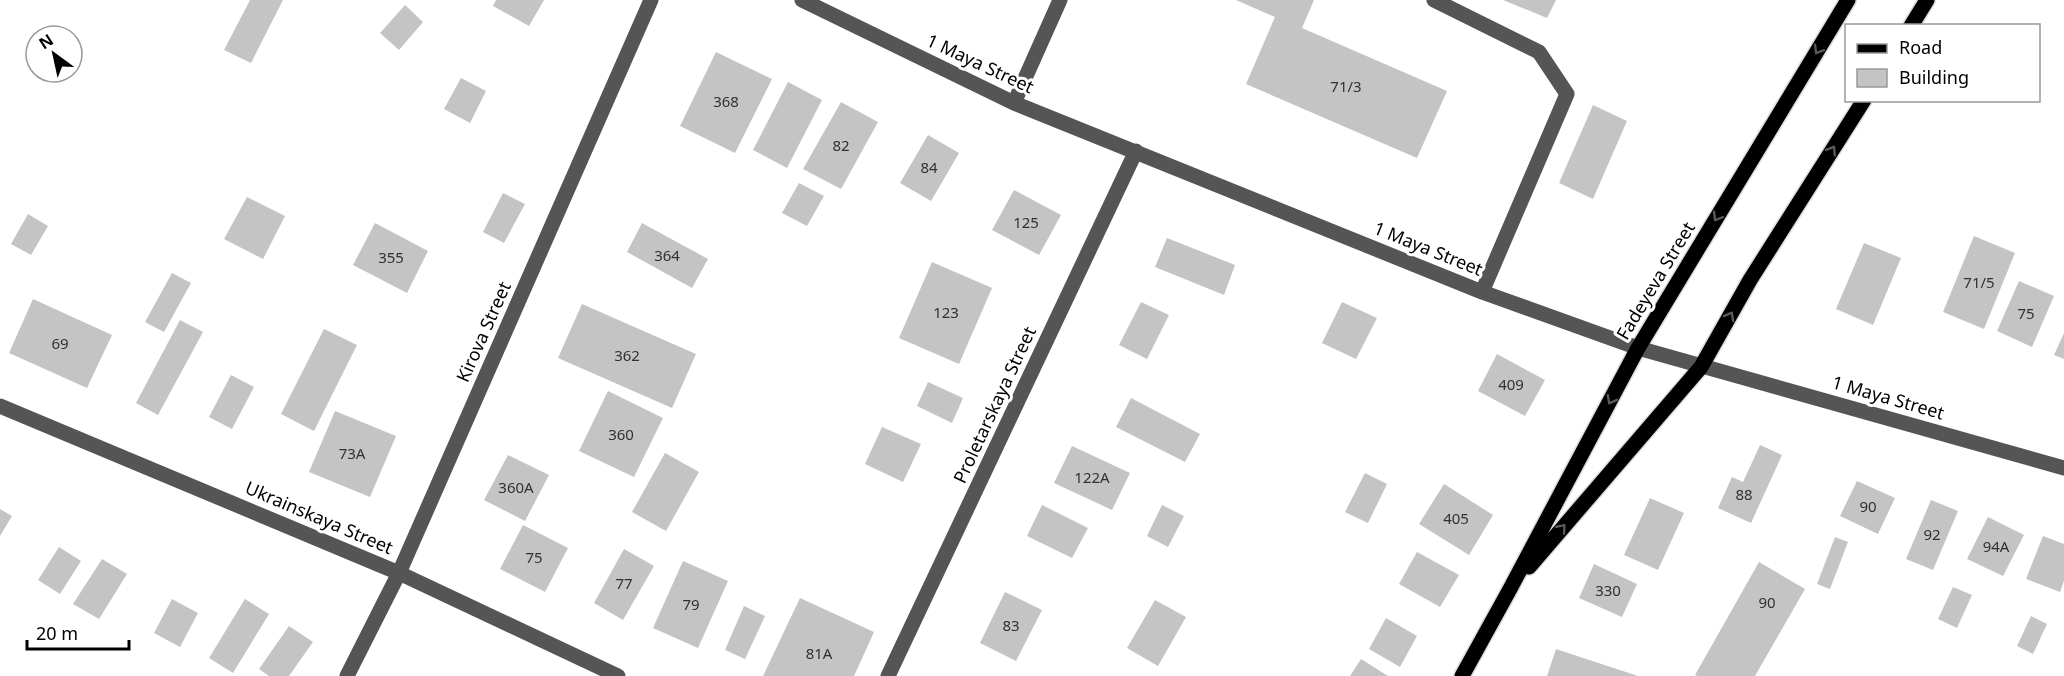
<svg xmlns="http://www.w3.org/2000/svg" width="2064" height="676" font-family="'Noto Sans',sans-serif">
	<rect width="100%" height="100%" fill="#fff"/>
	<path fill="#c4c4c4" d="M250 0H283L251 63 224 50Z
		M496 0H544L529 26 493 6Z
		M1236 0H1314L1302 28 1447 91 1417 158 1246 84 1275 17Z
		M1503 0H1556L1547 18Z
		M405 5 423 22 399 50 380 33Z
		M716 52 772 79 735 153 680 126Z
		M461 78 486 91 470 123 444 109Z
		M788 82 822 100 787 168 753 150Z
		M841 102 878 122 841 189 803 169Z
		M1593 105 1627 121 1593 199 1559 183Z
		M928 135 959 153 931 201 900 183Z
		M799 183 824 196 807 226 782 213Z
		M1014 190 1061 215 1039 255 992 230Z
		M503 193 525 204 504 243 483 232Z
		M247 197 285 216 263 259 224 239Z
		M28 214 48 226 31 255 11 244Z
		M375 223 428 251 407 293 353 265Z
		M642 223 708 259 692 288 627 252Z
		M1974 236 2015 253 1984 329 1943 312Z
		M1167 238 1235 265 1224 295 1155 267Z
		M1864 243 1901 258 1873 325 1836 309Z
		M932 262 992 288 959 364 899 338Z
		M172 273 191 283 164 332 145 322Z
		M2019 281 2054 296 2032 347 1997 331Z
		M33 299 112 335 87 388 9 353Z
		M1141 302 1169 315 1147 359 1119 345Z
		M1342 302 1377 318 1356 359 1322 343Z
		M582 304 696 354 672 408 558 358Z
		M180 320 203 332 158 415 136 403Z
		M324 329 357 345 314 431 281 414Z
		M2064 333V359L2054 355Z
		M1497 354 1545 380 1525 416 1478 391Z
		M231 375 254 387 232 429 209 417Z
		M928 382 963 398 952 423 917 406Z
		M608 391 663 418 634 477 579 451Z
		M1131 398 1200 434 1185 462 1116 427Z
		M335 411 396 436 370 497 309 472Z
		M882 427 921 444 903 482 865 464Z
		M1760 445 1782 455 1751 523 1718 508 1732 477 1743 482Z
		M1072 446 1130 473 1112 510 1054 483Z
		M665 453 699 472 666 531 632 512Z
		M508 455 549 475 525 521 484 500Z
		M1365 473 1387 484 1368 523 1345 512Z
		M1857 481 1895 498 1878 534 1840 516Z
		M1444 484 1493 515 1469 555 1419 524Z
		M1650 498 1684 513 1658 570 1624 555Z
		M1931 500 1958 511 1933 570 1906 559Z
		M1042 505 1088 528 1072 558 1027 536Z
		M1162 505 1184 516 1168 547 1147 536Z
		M0 509 12 516 0 536Z
		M1988 517 2024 535 2003 576 1967 559Z
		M523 525 568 548 545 592 500 569Z
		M2043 536 2064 544V581L2060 592 2026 579Z
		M1835 537 1848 542 1830 589 1817 584Z
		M59 547 81 561 60 594 38 580Z
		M624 549 654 566 623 620 594 603Z
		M1417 552 1459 575 1440 607 1399 584Z
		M102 559 127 574 99 619 73 604Z
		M683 561 728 581 698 648 653 628Z
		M1759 562 1805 589 1755 676H1697L1695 675Z
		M1594 564 1637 584 1622 617 1579 598Z
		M1953 587 1972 595 1957 628 1938 619Z
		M1005 592 1042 610 1016 661 980 643Z
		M800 598 874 632 854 676H763Z
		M172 599 198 613 180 647 154 633Z
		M245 599 269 614 233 673 209 658Z
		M1155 600 1186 617 1158 666 1127 648Z
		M744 606 765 616 745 659 725 650Z
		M2031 616 2047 624 2033 654 2017 646Z
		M1386 618 1417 636 1400 667 1369 649Z
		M289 626 313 642 289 676H269L259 669Z
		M1556 649 1638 676H1547Z
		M1361 659 1388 676H1350Z"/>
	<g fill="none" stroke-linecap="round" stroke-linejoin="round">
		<g stroke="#dbdbdb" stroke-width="18">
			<path id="major" d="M1911 26 1927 0
				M1529 567 1701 367 1750 280 1864 100
				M1462 676 1510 589 1638 348 1848 0"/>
		</g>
		<path stroke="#555" stroke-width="15" d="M802 0 1014 103 1482 292 1638 348 2064 468
			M1434 0 1539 52 1567 94 1482 292
			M1014 103 1060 0
			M0 406 399 573 618 676
			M347 676 399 573 651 0
			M888 676 1136 151"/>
		<use href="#major" stroke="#000" stroke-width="15"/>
	</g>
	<defs><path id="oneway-chevron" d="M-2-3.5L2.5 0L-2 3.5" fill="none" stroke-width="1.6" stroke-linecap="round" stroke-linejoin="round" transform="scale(1.5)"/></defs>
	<g stroke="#595959">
		<use href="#oneway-chevron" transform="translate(1818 50) rotate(121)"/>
		<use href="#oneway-chevron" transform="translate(1832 150) rotate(-58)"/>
		<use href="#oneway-chevron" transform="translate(1717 217) rotate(121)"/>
		<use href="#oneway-chevron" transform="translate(1730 316) rotate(-61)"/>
		<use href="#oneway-chevron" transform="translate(1611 400) rotate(118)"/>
		<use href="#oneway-chevron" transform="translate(1562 528) rotate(-50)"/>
	</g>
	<g text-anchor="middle" stroke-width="6" stroke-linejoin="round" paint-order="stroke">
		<g font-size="15" fill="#313131">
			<text x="1346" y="92">71/3</text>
			<text x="726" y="107">368</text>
			<text x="841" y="151">82</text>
			<text x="929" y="173">84</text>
			<text x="1026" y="228">125</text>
			<text x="667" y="261">364</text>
			<text x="391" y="263">355</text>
			<text x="1979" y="288">71/5</text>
			<text x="946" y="318">123</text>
			<text x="2026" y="319">75</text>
			<text x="60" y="349">69</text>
			<text x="627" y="361">362</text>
			<text x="1511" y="390">409</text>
			<text x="621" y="440">360</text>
			<text x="352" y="459">73А</text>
			<text x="1092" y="483">122А</text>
			<text x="516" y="493">360А</text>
			<text x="1744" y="500">88</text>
			<text x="1868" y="512">90</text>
			<text x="1456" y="524">405</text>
			<text x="1932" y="540">92</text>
			<text x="1996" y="552">94А</text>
			<text x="534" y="563">75</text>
			<text x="624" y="589">77</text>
			<text x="1608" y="596">330</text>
			<text x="1767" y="608">90</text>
			<text x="691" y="610">79</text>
			<text x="1011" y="631">83</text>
			<text x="819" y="659">81А</text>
		</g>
		<g font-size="18" fill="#000" stroke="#fff">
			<text transform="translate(980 64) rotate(25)" y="6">1 Maya Street</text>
			<text transform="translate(1428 249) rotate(22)" y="6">1 Maya Street</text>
			<text transform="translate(1656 281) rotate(-59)" y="6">Fadeyeva Street</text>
			<text transform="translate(484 332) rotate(-66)" y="6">Kirova Street</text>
			<text transform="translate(1888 398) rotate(16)" y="6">1 Maya Street</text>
			<text transform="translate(995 405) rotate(-65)" y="6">Proletarskaya Street</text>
			<text transform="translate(319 518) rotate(23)" y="6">Ukrainskaya Street</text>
		</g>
	</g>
	<rect x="1845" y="24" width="195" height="78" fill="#ffffff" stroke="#999999" stroke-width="1.5"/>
	<rect x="1857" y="44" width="30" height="9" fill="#000000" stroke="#999999" stroke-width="1.5"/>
	<text x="1899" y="54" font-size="18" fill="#000000">Road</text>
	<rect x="1857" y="69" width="30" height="18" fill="#c4c4c4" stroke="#999999" stroke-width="1.5"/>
	<text x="1899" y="84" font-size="18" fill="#000000">Building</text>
	<g transform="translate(54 54) rotate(327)"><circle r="28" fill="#ffffff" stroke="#999999" stroke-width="1.5"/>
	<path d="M0-4.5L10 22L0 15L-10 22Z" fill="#000000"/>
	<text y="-9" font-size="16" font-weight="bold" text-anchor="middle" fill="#000000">N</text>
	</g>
	<path d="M27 640v9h102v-9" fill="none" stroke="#000000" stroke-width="3"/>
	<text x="36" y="640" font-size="18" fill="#000000" stroke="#ffffff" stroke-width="4.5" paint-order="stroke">20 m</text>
</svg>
